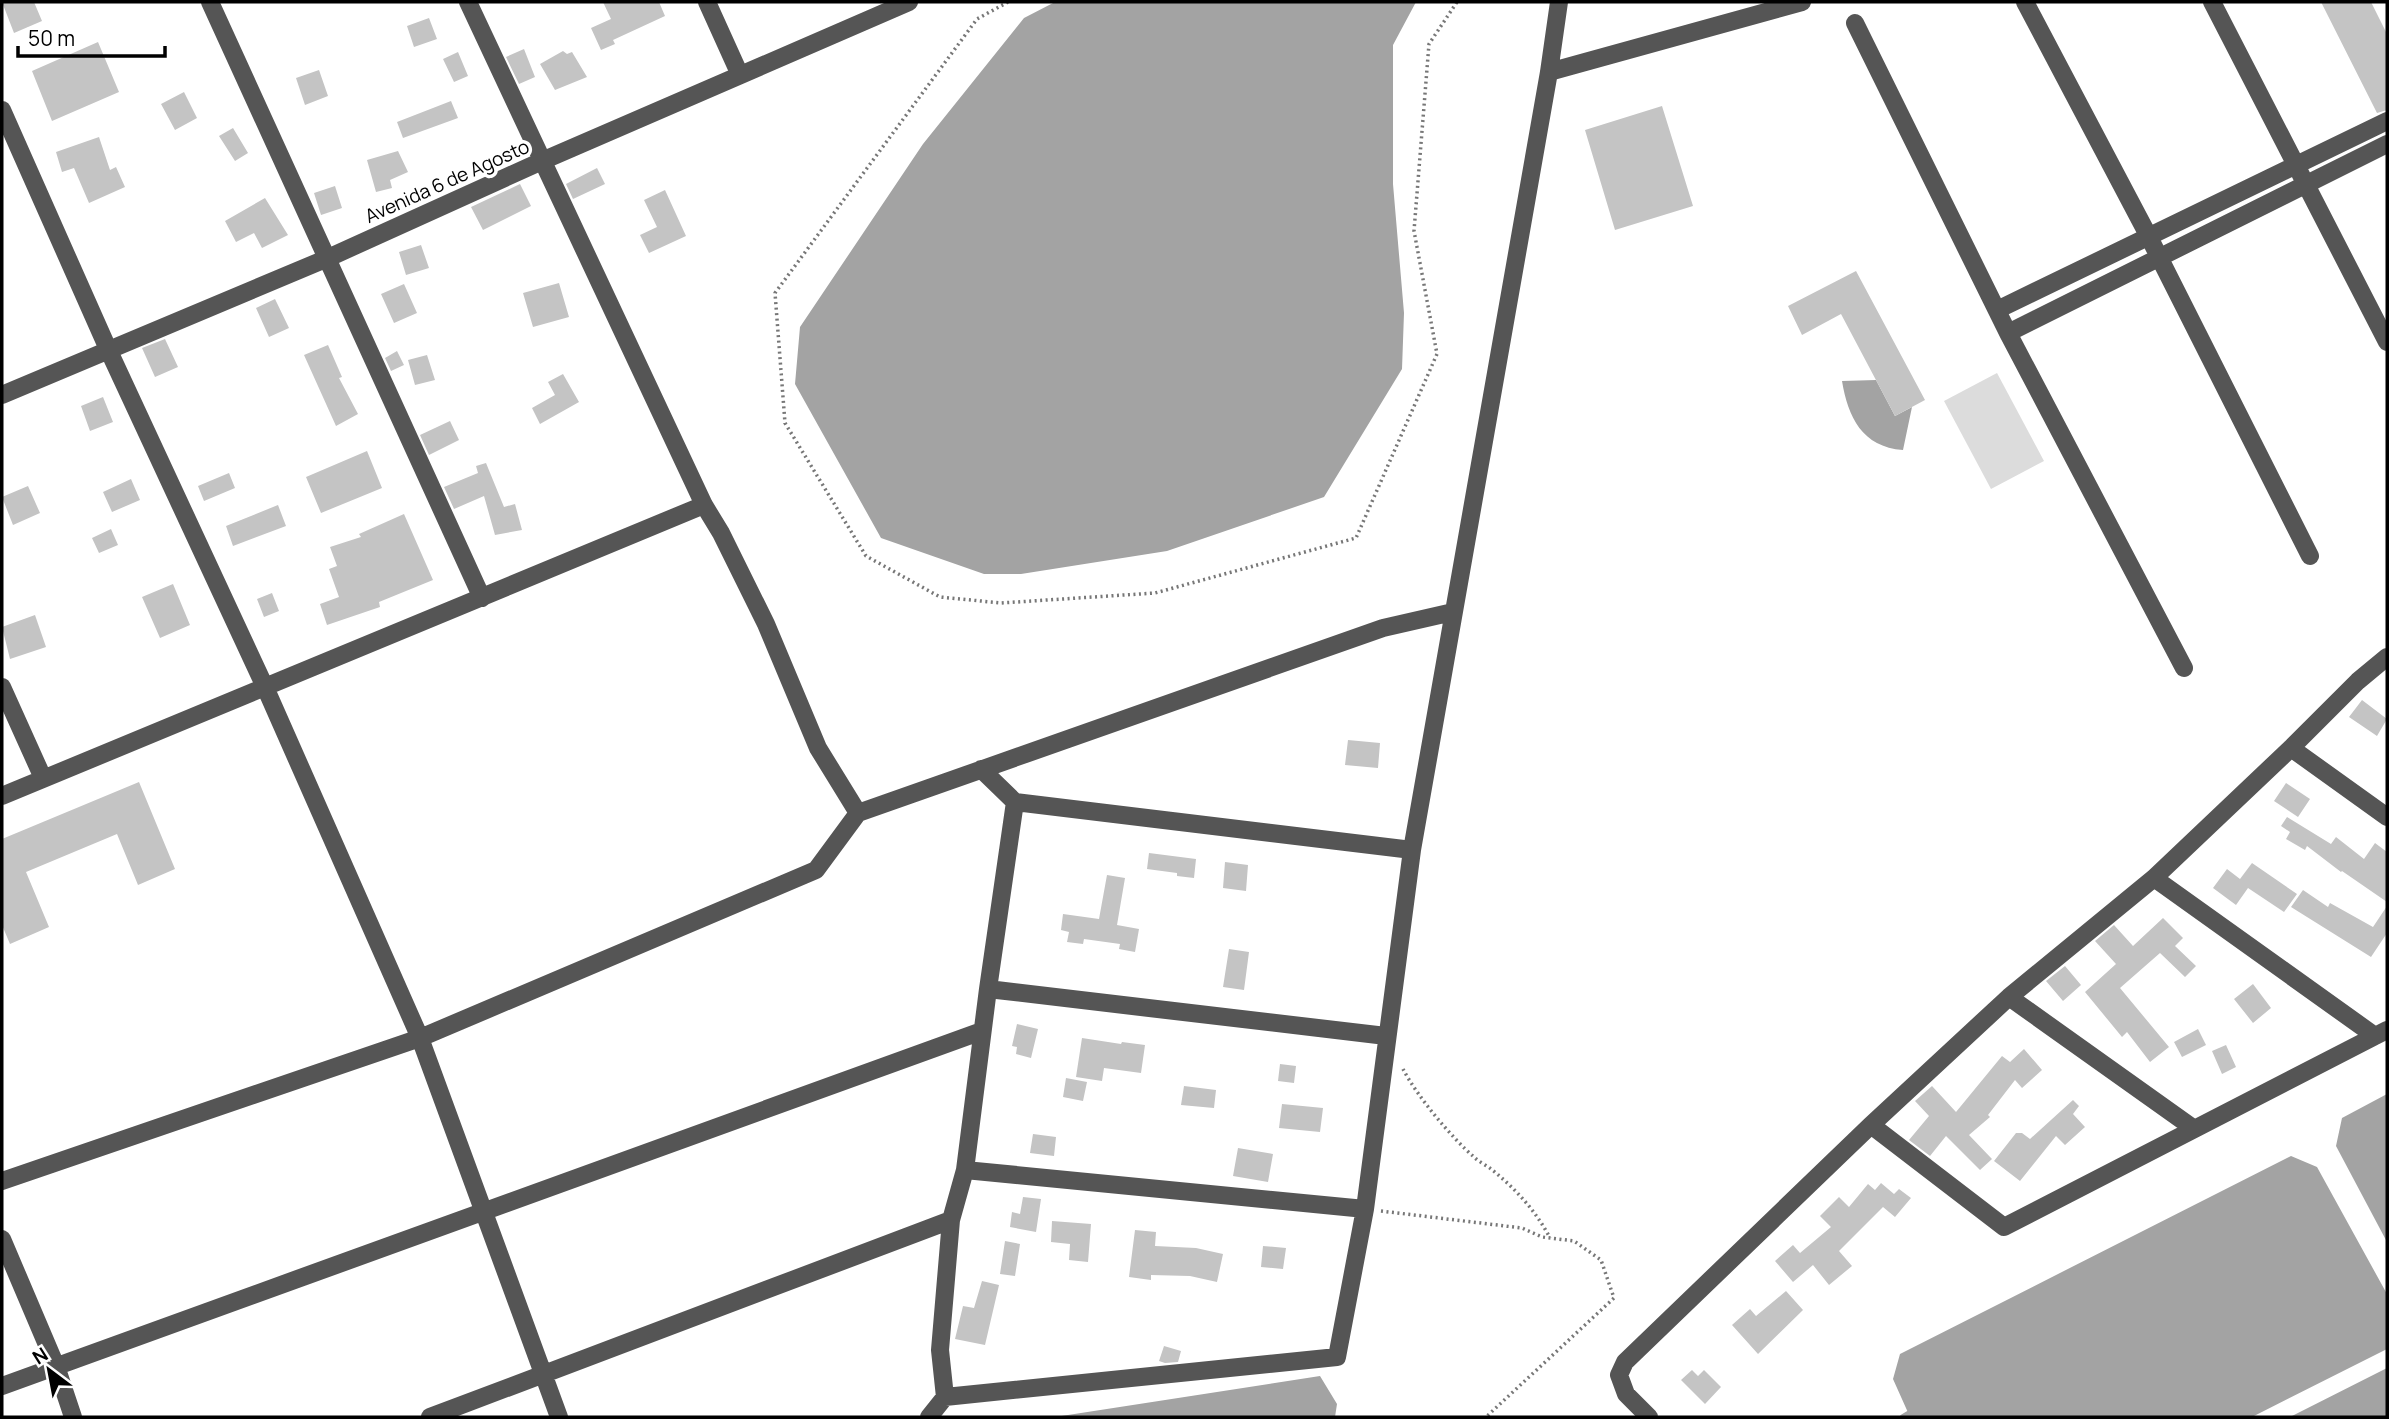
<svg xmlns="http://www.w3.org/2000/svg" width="2389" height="1419" font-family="Manrope,sans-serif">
	<rect width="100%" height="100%" fill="#fff"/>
	<path fill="#dcdcdc" d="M1997 373 2044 461 1991 489 1944 401Z"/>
	<path fill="#a3a3a3" d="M1055 2H1416L1393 45V184L1404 313 1402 369 1324 497 1167 551 1021 574H984L881 538 795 384 800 327 923 144 1024 18Z
		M1876 380 1895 416 1912 407 1903 450C1862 447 1848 417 1842 381Z
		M2387 1094V1242L2336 1146 2342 1118Z
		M2291 1156 2317 1167 2387 1294V1349L2252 1417H1910L1893 1379 1900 1354Z
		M2387 1368V1417H2290Z
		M1320 1376 1337 1404 1335 1417H1055Z"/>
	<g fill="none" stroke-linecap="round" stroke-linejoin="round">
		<path stroke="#a3a3a3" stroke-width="6" d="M1903 1417 1908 1414"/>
	</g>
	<path fill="#c4c4c4" d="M2 2H34L42 21 14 33Z
		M603 2H659L665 16 613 40 615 44 601 50 591 28 611 19Z
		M2321 2H2371L2387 34V110L2377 113Z
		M429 18 437 39 414 47 407 26Z
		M98 42 119 92 52 121 32 71Z
		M524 49 535 77 519 84 506 57Z
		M563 51 567 54 572 52 587 77 555 90 540 64Z
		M458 52 468 76 454 82 443 59Z
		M319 70 328 96 305 105 296 78Z
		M184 92 197 118 175 130 161 104Z
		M451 101 458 118 403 138 397 122Z
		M1662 106 1693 206 1615 230 1585 130Z
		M233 128 248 153 235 161 219 136Z
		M99 137 110 170 116 167 125 187 89 203 74 168 62 172 56 152Z
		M398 151 408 172 390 180 392 188 376 192 367 160Z
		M597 168 605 184 573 199 566 184Z
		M520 184 531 206 483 230 471 207Z
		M335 186 342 208 321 215 314 193Z
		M665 190 686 236 649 253 640 235 657 227 644 200Z
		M265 198 288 235 262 248 254 233 236 242 225 221Z
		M421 245 429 268 406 275 399 252Z
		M1856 271 1925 400 1895 416 1841 314 1802 335 1788 306Z
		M559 283 569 317 533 327 523 293Z
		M404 284 417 313 394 323 381 294Z
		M275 299 289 328 269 337 256 308Z
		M165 339 178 367 155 377 142 348Z
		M328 345 342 377 339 378 358 414 336 426 304 355Z
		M397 351 404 365 391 371 385 358Z
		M427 355 435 380 415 385 408 360Z
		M563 374 579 402 540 424 532 408 555 395 548 382Z
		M103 397 113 422 90 431 81 406Z
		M450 421 459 440 429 455 420 435Z
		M367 451 382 488 321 513 306 477Z
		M486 463 504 507 515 504 522 530 495 535 484 496 454 509 444 487 478 473 476 466Z
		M229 473 235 488 204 501 198 486Z
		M131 479 140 500 112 512 103 492Z
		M28 486 40 513 13 525 2 497Z
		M278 505 286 526 233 546 226 526Z
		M404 514 433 580 379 602 380 607 327 625 320 604 339 597 329 569 337 566 330 547 361 537 359 534Z
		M111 529 118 545 99 553 92 538Z
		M173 584 190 625 160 638 142 597Z
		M272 593 279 611 264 617 257 599Z
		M35 615 46 647 10 659 2 627Z
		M2362 700 2387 719 2377 736 2349 717Z
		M1348 740 1380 743 1378 768 1345 765Z
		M139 782 175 869 138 885 117 834 26 872 49 927 10 944 2 925V839Z
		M2286 783 2310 799 2298 817 2274 801Z
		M2287 817 2331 844 2336 837 2364 859 2375 843 2387 852V902L2342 871 2341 872 2307 846 2305 850 2286 839 2290 832 2281 826Z
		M1149 853 1196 859 1194 878 1177 876V873L1147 869Z
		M1225 862 1248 865 1246 891 1223 888Z
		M2252 863 2297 894 2284 912 2248 888 2236 905 2213 888 2227 869 2240 879Z
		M1107 875 1125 878 1117 925 1139 929 1135 952 1119 949 1120 944 1084 939 1083 944 1067 942 1069 932 1061 930 1063 914 1099 919Z
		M2303 890 2328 907 2330 903 2373 927 2387 906V933L2371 957 2291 907Z
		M2163 918 2183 938 2175 946 2196 966 2185 977 2160 953 2120 988 2169 1047 2150 1062 2127 1032 2122 1037 2085 992 2116 964 2095 941 2114 925 2133 946Z
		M1229 949 1249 952 1244 990 1223 987Z
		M2065 966 2081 985 2063 1001 2046 981Z
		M2253 984 2271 1008 2253 1023 2234 999Z
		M1017 1024 1038 1029 1031 1058 1016 1054 1017 1047 1012 1046Z
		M2198 1029 2206 1045 2182 1057 2174 1042Z
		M1082 1038 1121 1044 1122 1042 1145 1045 1141 1073 1104 1068 1102 1081 1076 1077Z
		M2226 1045 2236 1067 2222 1074 2212 1051Z
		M2024 1049 2042 1070 2022 1088 2015 1080 1988 1115 1990 1117 1969 1135 1992 1159 1980 1170 1946 1136 1930 1156 1909 1140 1929 1116 1915 1101 1932 1086 1956 1112 2002 1056 2010 1062Z
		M1280 1064 1296 1066 1294 1083 1278 1081Z
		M1066 1078 1087 1082 1083 1101 1063 1097Z
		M1184 1086 1216 1090 1214 1108 1181 1105Z
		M2073 1100 2079 1106 2073 1114 2085 1127 2065 1145 2056 1136 2020 1181 1994 1161 2016 1133H2022L2030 1139Z
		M1282 1104 1323 1108 1320 1132 1279 1128Z
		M1033 1134 1056 1137 1054 1156 1030 1153Z
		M1238 1148 1273 1154 1268 1182 1233 1176Z
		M1881 1183 1894 1194 1899 1189 1911 1198 1895 1217 1883 1207 1839 1251 1852 1266 1829 1285 1813 1265 1793 1282 1775 1261 1793 1245 1800 1253 1831 1227 1820 1216 1839 1197 1849 1207 1868 1184 1875 1190Z
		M1023 1197 1041 1199 1036 1232 1010 1227 1012 1212 1020 1214Z
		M1052 1221 1091 1224 1088 1262 1069 1260 1070 1244 1051 1242Z
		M1135 1230 1156 1232 1155 1246 1196 1248 1223 1254 1217 1282 1190 1276 1151 1275V1280L1129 1277Z
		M1005 1241 1020 1244 1015 1276 1000 1274Z
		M1263 1246 1286 1248 1283 1269 1261 1267Z
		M982 1281 999 1285 985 1345 955 1339 963 1306 974 1308Z
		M1786 1291 1803 1310 1758 1354 1732 1325 1750 1309 1756 1316Z
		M1164 1346 1181 1351 1178 1362 1165 1363 1159 1361Z
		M1692 1370 1698 1376 1704 1370 1721 1387 1705 1404 1681 1380Z"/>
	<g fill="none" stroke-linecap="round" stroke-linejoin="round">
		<path stroke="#777" stroke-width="3.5" stroke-dasharray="2 3.5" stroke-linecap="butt" d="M1008 2 977 19 775 293 785 423 866 556 940 597 1001 603 1155 593 1356 538 1437 354 1414 231 1429 44 1457 2
			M1403 1069C1417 1096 1451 1137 1474 1157 1479 1162 1486 1165 1491 1169 1515 1188 1536 1211 1550 1238
			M1381 1211 1522 1228 1542 1237 1574 1241 1601 1260 1614 1298 1486 1417"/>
		<path stroke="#555" stroke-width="18" d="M210 2 482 598
			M468 2 704 505 721 533 766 624 818 748 858 813
			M707 2 740 75
			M2025 2 2149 237 2310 556
			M2212 2 2387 342
			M1855 23 2008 333 2184 668
			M1549 72 1802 2
			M2 110 108 349 265 687 420 1038 559 1417
			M1997 310 2387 121
			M2008 333 2387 144
			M2 395 328 258 542 161 909 2
			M2 687 43 778
			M2291 748 2387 817
			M981 769 1015 802 1412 850
			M2 796 704 505
			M1015 802 988 989 965 1170 951 1220 940 1350 945 1397 1337 1357 1365 1209 1412 850 1549 72 1559 2
			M2154 878 2375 1036
			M988 989 1386 1036
			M2009 997 2193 1128
			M1871 1125 2004 1227 2387 1030
			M965 1170 1365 1209
			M2 1181 420 1038 816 870 858 813 1383 628 1453 612
			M2 1239 56 1366 73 1417
			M2 1386 982 1031
			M430 1417 951 1220
			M929 1417 945 1397
			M1649 1417 1626 1394 1619 1375 1625 1362 1871 1125 2009 997 2154 878 2291 748 2358 681 2387 657"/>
	</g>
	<g text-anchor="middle" stroke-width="7" stroke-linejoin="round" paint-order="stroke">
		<g font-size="19" fill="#000" stroke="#fff">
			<text transform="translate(447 181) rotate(-24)" y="7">Avenida 6 de Agosto</text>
		</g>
	</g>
	<rect width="2389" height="1419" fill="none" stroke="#000000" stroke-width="7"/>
	<g transform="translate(49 1370) rotate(328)" stroke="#ffffff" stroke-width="5" paint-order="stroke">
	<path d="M0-5L12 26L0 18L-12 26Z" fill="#000000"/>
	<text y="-10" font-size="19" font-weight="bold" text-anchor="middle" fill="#000000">N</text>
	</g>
	<path d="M18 46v10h147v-10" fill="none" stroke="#000000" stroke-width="3.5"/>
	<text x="28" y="46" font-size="21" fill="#000000" stroke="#ffffff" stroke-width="5" paint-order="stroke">50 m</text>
</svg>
